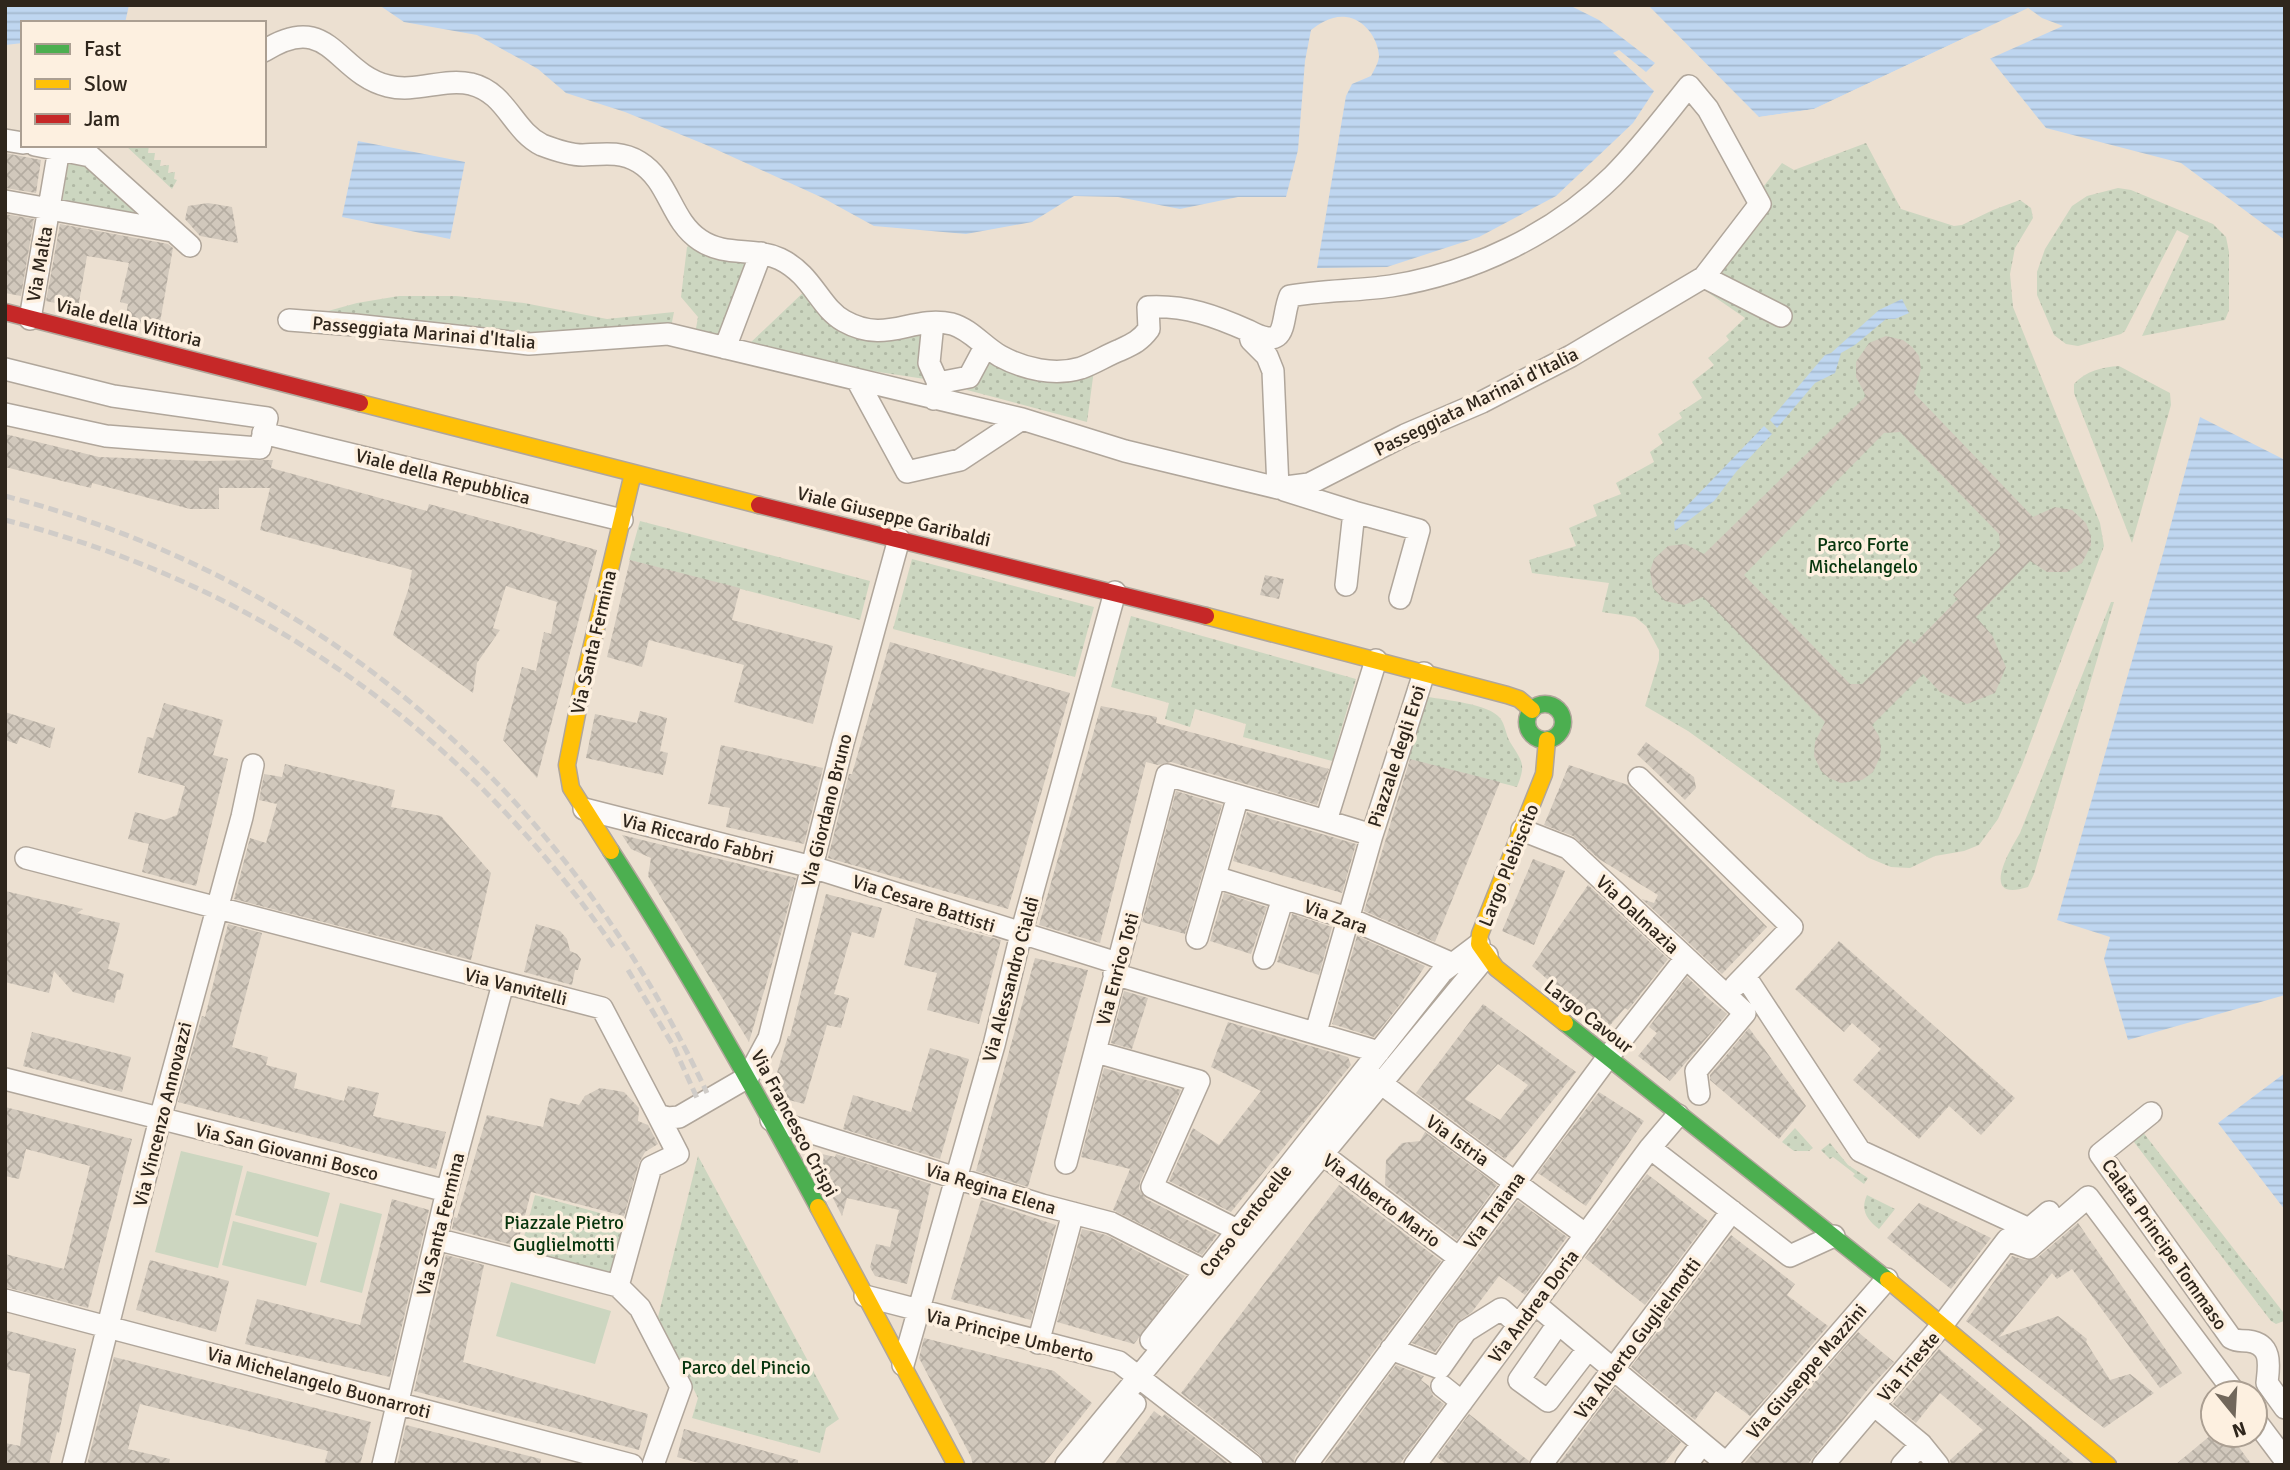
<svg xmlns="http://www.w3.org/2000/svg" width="2290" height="1470" font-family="Signika,sans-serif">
	<defs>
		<pattern id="grass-dots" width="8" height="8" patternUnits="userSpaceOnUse" patternTransform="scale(1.75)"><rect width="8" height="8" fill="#ccd6c0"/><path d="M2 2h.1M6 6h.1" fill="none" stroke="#b0b8a4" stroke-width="1.8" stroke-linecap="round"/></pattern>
		<pattern id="water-rules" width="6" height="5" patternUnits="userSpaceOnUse" patternTransform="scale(1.75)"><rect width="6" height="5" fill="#bfd6f0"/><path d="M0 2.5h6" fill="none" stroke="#a4b8cd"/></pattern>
		<pattern id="building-cross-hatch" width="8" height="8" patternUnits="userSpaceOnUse" patternTransform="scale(1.75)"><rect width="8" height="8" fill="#d1c8bc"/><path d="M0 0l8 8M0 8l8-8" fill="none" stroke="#b4aca1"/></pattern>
	</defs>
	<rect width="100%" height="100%" fill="#ece0d1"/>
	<path fill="url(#grass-dots)" d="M1866 143 1901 209 1954 226 1962 225 1993 210 2020 200 2031 208 2033 218 2015 248 2010 274 2013 307 2100 523 2104 546 2022 765 1998 819 1979 845 1964 851 1935 856 1910 868 1891 867 1869 858 1815 822 1688 731 1645 706 1659 660V650L1646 626 1635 617 1602 612 1609 583 1532 573 1529 560 1576 546 1569 528 1597 516 1593 505 1621 494 1616 483 1654 462 1650 452 1663 443 1658 434 1682 418 1679 413 1702 398 1692 382 1714 365 1708 358 1729 340 1726 336 1745 318 1690 280 1782 163 1794 170Z
		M125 145H149L148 153H155L154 160H161L160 166 169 165 168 173 175 172 174 179 177 180 172 189Z
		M69 160 85 163 140 216 62 203Z
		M2118 188 2131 190 2213 224 2226 237 2229 252V310L2225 320 2142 336 2189 236 2177 230 2125 331 2121 334 2078 346 2066 344 2054 335 2037 295V272L2045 249 2072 206 2087 196Z
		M693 243 754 258 723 341 695 334 698 317 681 297 687 247Z
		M809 287 825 312 927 330 925 379 819 363 747 346Z
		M399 296H456L524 303 607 319 674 312 671 327 526 335 328 311 357 303Z
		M986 355 1094 370 1087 422 967 390Z
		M2119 366 2170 393 2171 405 2132 543 2074 393V384C2086 371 2102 367 2119 366Z
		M640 521 870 581 860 620 629 560Z
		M912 559 1094 607 1075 677 893 629Z
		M2111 602H2114L2034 874 2028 887C1978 903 2010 850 2020 833Z
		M1131 616 1356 679 1332 761 1243 737 1246 724 1195 709 1190 727 1165 719 1169 703 1111 687Z
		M1428 697C1446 700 1489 704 1500 718 1505 724 1506 735 1510 742 1523 763 1526 764 1517 787L1407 759Z
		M1795 1128 1813 1148 1809 1151H1794L1782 1142Z
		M2142 1131 2283 1312 2284 1321 2276 1324 2271 1321 2134 1142 2132 1139Z
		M1830 1143 1848 1165 1868 1178 1864 1184 1853 1176 1855 1174 1833 1157 1830 1159 1821 1150Z
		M698 1156 839 1419 826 1428 820 1453 692 1418 698 1398 658 1317Z
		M535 1195 625 1220 612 1276 520 1252Z
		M1867 1195 1895 1209 1879 1229C1867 1220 1860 1210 1867 1195Z"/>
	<path fill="#ccd6c0" d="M181 1151 243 1166 218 1268 155 1252Z
		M247 1171 330 1193 318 1237 235 1215Z
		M340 1203 382 1214 362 1293 320 1282Z
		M233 1221 317 1243 306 1286 222 1265Z
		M511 1282 611 1311 595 1364 496 1336Z"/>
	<path fill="url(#water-rules)" d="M5 5H129L125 23H23V43L5 45Z
		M379 5H1569L1599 20 1655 63 1646 72 1619 50 1613 53 1654 91 1633 123 1556 196 1479 237 1387 267 1317 268 1346 96 1352 84 1371 76C1374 70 1379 62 1379 56 1378 38 1364 19 1346 17 1333 15 1320 23 1311 30L1305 61 1298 150 1286 197H1238L1180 209 1118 197 1074 196 1032 222 966 234 874 226 823 198 704 144 625 112 566 93 538 69 477 35 404 22Z
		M1648 5H2285V240L2181 163 2046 128 1971 35 1814 109 1759 117Z
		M358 141 465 162 450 239 342 217Z
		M1902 299 1909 313 1895 319H1886L1855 345 1841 353 1835 373 1815 383 1777 428 1770 420 1825 355 1831 353 1879 310Z
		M2200 417 2285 460V995L2128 1040 2104 959 2110 937 2057 920 2164 550Z
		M1764 426 1772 434 1736 472 1714 501 1675 531 1674 522 1685 508Z
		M2285 1073V1210L2218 1123Z"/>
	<path fill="#ece0d1" d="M2028 8 2042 18 2063 26 1987 60 1970 39 1815 112 1763 120 1759 117 1814 109Z"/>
	<path fill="url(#building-cross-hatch)" fill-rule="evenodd" d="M5 153 41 160 36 193 5 188Z
		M208 203 232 207 238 243 200 236 185 219 188 206Z
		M5 214 34 219 21 296 5 293Z
		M60 224 168 244 173 248 159 328 125 320 128 304 120 302 129 263 87 256 78 308 46 301Z
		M1886 336 1903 340 1912 347 1919 356 1921 369 1914 393 2033 517 2055 507 2072 510 2086 523 2091 536V545L2082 563 2067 572H2047L2030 561 1976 617 1992 635 2006 667 1995 693 1967 704 1940 692 1923 674 1872 725 1879 736 1881 748 1880 757 1873 772 1862 780 1841 783 1829 778 1821 771 1814 756 1815 742 1825 722 1703 597 1684 605 1665 601 1653 588 1650 571 1654 559 1668 546 1685 544 1704 554 1866 396 1856 377V362L1869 343ZM1900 432 1999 534 2000 547 1953 595 1958 599 1914 644 1908 639 1862 684H1850L1744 575 1884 433Z
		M5 434 99 457 203 461 273 460 271 468 427 511 429 504 597 550 537 778 503 740 522 667 536 671 544 632 551 634 557 602 506 586 493 628 500 630 477 663 473 693 393 635 409 587 412 570 260 530 270 488H219V509H190L92 483 91 488 5 467Z
		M630 560 740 588 732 620 833 646 813 724 734 702 744 665 649 640 642 667 607 657Z
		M1265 575 1284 579 1279 599 1260 595Z
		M890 642 1070 693 1008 909 828 858 849 774H852Z
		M164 703 223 720 213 755 228 759 196 886 142 872 149 844 128 839 135 812 164 820 177 815 185 786 138 773 147 737 153 738Z
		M1101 706 1157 717 1156 723 1329 769 1317 805 1171 762 1158 765 1146 762 1100 943 1039 925Z
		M640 711 667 718 660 751 668 753 663 775 586 758 595 714 637 723Z
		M5 712 55 728 50 748 20 737 17 744 5 740Z
		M1646 742 1694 777 1696 788 1685 800 1637 754Z
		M721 745 823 768 804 844 726 827 730 808 708 804Z
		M1410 759 1500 782 1435 942 1364 911Z
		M285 764 395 790 391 807 441 816 491 873 471 960 234 899 250 838 266 843 277 804 259 800 264 774 282 777Z
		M1569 765 1628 785 1767 927 1722 974 1642 899 1654 903 1658 895 1599 859 1573 836 1544 825Z
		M1176 791 1222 805 1185 934 1142 922Z
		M1247 812 1356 844 1342 893 1233 861Z
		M622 835 796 878 782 930 749 1042 648 876 651 858 631 849Z
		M1533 859 1565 871 1534 945 1502 931Z
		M1588 885 1668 959 1628 1010 1625 1008 1606 1030 1532 966Z
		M5 891 83 909 77 913 120 923 108 969 124 974 120 990H117L114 1003 73 992 54 971 49 993 5 982Z
		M1224 893 1267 907 1251 954 1210 941Z
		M826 894 882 908 874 938 852 932 834 994 849 998 841 1028 827 1025 804 1104 778 1097 773 1086 788 1036H790Z
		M1292 914 1332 927 1319 975 1277 962Z
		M916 918 1001 940 979 1024 927 1010 937 973 904 965Z
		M228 924 262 933 232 1047 268 1057 266 1065 297 1073 294 1088 344 1101 348 1086 379 1093 373 1116 446 1132 436 1169 178 1102 202 1016 205 1017Z
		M536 924 560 931 567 939 570 951 577 954 581 959 578 970H575L572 985 524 972Z
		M1357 936 1425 966 1401 1003 1374 1037 1332 1024Z
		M1839 941 2015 1098 1981 1135 1949 1106 1919 1139 1853 1080 1881 1049 1852 1023 1844 1032 1795 989Z
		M1035 958 1088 970 1028 1187 976 1171Z
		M1687 977 1704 993 1703 994 1727 1014 1670 1081 1638 1056 1657 1033 1649 1027Z
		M1124 991 1148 998 1132 1049 1111 1043Z
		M1483 1004 1576 1072 1505 1159 1416 1093ZM1498 1064 1528 1085 1500 1120 1465 1099Z
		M1228 1022 1348 1057 1351 1065 1231 1212 1169 1181 1193 1128 1219 1145 1261 1091 1211 1067Z
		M1749 1028 1806 1106 1779 1139 1710 1080V1075Z
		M32 1032 131 1057 122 1092 23 1066Z
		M930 1048 969 1059 940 1159 843 1129 853 1095 911 1112Z
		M1104 1068 1181 1090 1140 1182 1139 1189 1146 1199 1217 1235 1202 1255 1113 1210 1130 1169 1081 1157Z
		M600 1088 624 1092 639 1108 638 1121 648 1125 658 1144 645 1152 639 1163 624 1216 531 1192 517 1246 452 1229 454 1217 457 1218 487 1115 543 1127 550 1098 579 1105 585 1096Z
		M1599 1092 1644 1121 1586 1206 1538 1173Z
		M5 1107 132 1139 88 1308 5 1287V1254L64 1269 90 1166 26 1149 19 1179 5 1176Z
		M1425 1132 1497 1185 1457 1240 1385 1185 1386 1160 1402 1143 1420 1141Z
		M809 1151 835 1157 836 1154 931 1184 907 1284 875 1276 870 1267 876 1244 890 1247 899 1210 847 1198 842 1216Z
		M1647 1174 1708 1221 1645 1305 1585 1258Z
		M1339 1185 1441 1261 1295 1457 1293 1465H1265L1260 1455 1181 1393Z
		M392 1199 429 1210 390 1377 245 1344 257 1299 360 1325Z
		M981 1200 1056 1225 1031 1320 951 1299Z
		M1518 1201 1567 1237 1525 1295 1499 1276 1472 1312 1456 1323 1435 1352 1412 1343Z
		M1919 1203 1991 1238 1951 1289 1887 1238Z
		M2078 1223 2182 1373 2160 1388 2072 1269 2057 1279 2052 1273 1999 1337 2058 1316 2087 1339 2086 1342 2110 1380 2130 1374 2154 1393 2104 1428 1966 1321 2012 1256 2025 1260 2037 1258Z
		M1082 1229 1106 1235 1185 1276 1134 1344 1057 1322Z
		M1731 1235 1795 1284 1787 1295 1828 1326 1750 1416 1716 1391 1695 1420 1631 1367Z
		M446 1255 484 1265 463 1362 648 1414 639 1450 414 1391Z
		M150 1260 229 1281 216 1332 136 1310Z
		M5 1330 76 1349 59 1433 57 1432 49 1465H5V1443L20 1446 30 1374 5 1369Z
		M1858 1332 1894 1362 1869 1388 1807 1465H1743Z
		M924 1338 1054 1371 1092 1403 1043 1465H973L971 1457 919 1358Z
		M1939 1349 2076 1465H1951L1950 1460 1983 1430 1940 1393 1916 1423 1893 1404Z
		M114 1357 371 1422 360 1465H324L328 1451 140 1404 128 1449 170 1459 169 1465H87Z
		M1396 1365 1424 1376 1421 1380 1429 1386 1433 1396 1444 1404 1399 1465H1323Z
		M1615 1388 1681 1442 1663 1465H1558Z
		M1154 1411 1162 1417 1165 1414 1230 1465H1114Z
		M1469 1414 1529 1461 1528 1465H1447L1437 1457Z
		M406 1425 541 1459 540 1465H397Z
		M684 1429 798 1460V1465H706L677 1457Z
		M2211 1435H2230L2252 1465H2175Z"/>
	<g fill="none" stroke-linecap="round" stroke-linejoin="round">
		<g stroke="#b0a69b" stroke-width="24">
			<path id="street" d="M264 51C330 9 335 73 388 86 416 93 443 78 471 84 507 93 512 130 542 145 555 150 569 155 583 155 603 154 621 151 639 162 670 181 670 220 700 240 725 257 754 247 780 259 813 275 819 307 844 321 887 345 911 315 952 324 970 329 984 347 1000 356 1024 369 1054 376 1081 368 1095 363 1107 355 1120 350 1133 344 1140 341 1149 329L1148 307C1186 305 1215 316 1249 331L1251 340 1267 356 1273 371 1278 488 1125 451 1022 419 668 334 529 344 355 325 289 320
				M5 140 23 143
				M35 145 90 156 190 246
				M5 201 172 231
				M30 319 59 149
				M933 323 929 363 938 383 934 399
				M1249 331C1290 353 1280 319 1290 296 1323 290 1358 291 1391 286 1473 273 1554 234 1613 176 1641 148 1664 117 1689 86L1708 109 1760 204 1704 277
				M725 348 761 253
				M5 369 113 396 267 418 260 448 106 436 5 414
				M857 380 907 472 960 460 1022 419
				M938 383 969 377 985 347
				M263 433 622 520
				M1278 488 1309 484 1405 435 1482 402 1571 356 1704 277 1781 316
				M1284 490 1354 512 1346 585
				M1354 512 1419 530 1400 598
				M1376 660 1326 821 1372 835 1424 673
				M1639 778 1792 927 1735 986
				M584 809 812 867 1117 963
				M1522 830 1568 848 1745 1013 1696 1071 1699 1094
				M26 858 602 1008 658 1115 668 1118 679 1117 748 1077 769 1038 843 743 899 539
				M1215 877 1348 918 1453 964
				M1197 938 1238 796
				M1264 958 1283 898
				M1114 974 1379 1052
				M1745 976 1860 1151 2029 1229 2049 1212
				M1316 1032 1372 835
				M1096 1052 1199 1081 1152 1187 1237 1230
				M1371 1076 1586 1235
				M5 1079 447 1191
				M2151 1113 2100 1154 2231 1338C2238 1342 2241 1340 2248 1341 2273 1344 2269 1366 2267 1383L2285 1408
				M771 1120 1042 1205 1111 1223 1205 1271
				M1313 1147 1459 1258
				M1650 1148 1790 1256 1834 1236
				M1066 1163 1167 775 1326 821
				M436 1239 618 1286 651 1167 678 1154 658 1115
				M618 1286 640 1308 681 1387 653 1465
				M865 1296 1119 1362 1252 1465
				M5 1300 632 1465
				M1535 1304 1727 1464
				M1558 1324 1519 1380 1548 1401 1588 1349
				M1151 1340 1442 972 1479 944
				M1038 1343 1073 1213
				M1391 1349 1440 1368 1466 1331 1501 1309 1519 1325
				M903 1365 994 1045 1021 934 1115 592
				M1442 1386 1462 1402
				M1875 1406 1921 1444 1938 1465
				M2255 1420 2285 1460
				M73 1465 160 1119 242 817 253 765
				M383 1465 447 1191 503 984
				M1066 1465 1487 955
				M1087 1465 1135 1404
				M1306 1465 1608 1057 1686 958
				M1415 1465 1650 1148 1678 1115
				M1541 1465 1732 1211
				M1686 1465 1702 1444
				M1725 1465 1887 1279
				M1823 1465 1943 1324 2007 1240 2029 1248 2088 1197 2235 1393
				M1902 1465 1921 1444"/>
		</g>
		<g stroke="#b0a69b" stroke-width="19">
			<path id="fast" d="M1527 722a18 18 0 1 1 36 0a18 18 0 1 1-36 0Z
				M611 851C686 967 753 1086 818 1207
				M1565 1023 1888 1280"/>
		</g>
		<g stroke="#b0a69b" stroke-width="19">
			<path id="slow" d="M360 403 759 505
				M1206 616 1507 695 1519 699 1532 710
				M1547 740 1544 774 1480 934 1479 944 1496 968 1565 1023
				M611 851 571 788 567 765 583 683 633 473
				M818 1207 956 1465
				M1888 1280 2108 1465"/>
		</g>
		<g stroke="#b0a69b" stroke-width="19">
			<path id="jam" d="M5 312 360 403
				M759 505 1206 616"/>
		</g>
		<use href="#street" stroke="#fcfaf8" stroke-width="21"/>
		<use href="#fast" stroke="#4caf50" stroke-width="16"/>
		<use href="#slow" stroke="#ffc107" stroke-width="16"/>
		<use href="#jam" stroke="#c62828" stroke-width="16"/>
		<path stroke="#d0ccc8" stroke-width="5" stroke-dasharray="10 5" stroke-linecap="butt" d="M5 496C327 579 568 796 707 1093
			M5 520C262 585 466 732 615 949
			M628 970 674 1047 697 1098"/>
	</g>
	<g text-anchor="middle" stroke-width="7" stroke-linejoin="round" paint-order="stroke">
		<g font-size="19" fill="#2f261c" stroke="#fdf0e0">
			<text transform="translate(39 264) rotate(-80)" y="7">Via Malta</text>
			<text transform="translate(129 322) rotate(14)" y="7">Viale della Vittoria</text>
			<text transform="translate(424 332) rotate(5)" y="7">Passeggiata Marinai d'Italia</text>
			<text transform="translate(1476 401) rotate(-26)" y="7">Passeggiata Marinai d'Italia</text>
			<text transform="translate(443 476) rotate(14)" y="7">Viale della Repubblica</text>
			<text transform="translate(894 516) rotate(14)" y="7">Viale Giuseppe Garibaldi</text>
			<text transform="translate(593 642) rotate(-77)" y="7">Via Santa Fermina</text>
			<text transform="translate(1396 756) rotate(-72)" y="7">Piazzale degli Eroi</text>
			<text transform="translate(826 810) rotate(-76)" y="7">Via Giordano Bruno</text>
			<text transform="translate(698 838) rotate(14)" y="7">Via Riccardo Fabbri</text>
			<text transform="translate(1508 865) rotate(-68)" y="7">Largo Plebiscito</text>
			<text transform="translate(924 903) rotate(18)" y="7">Via Cesare Battisti</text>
			<text transform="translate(1638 914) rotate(43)" y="7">Via Dalmazia</text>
			<text transform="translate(1336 916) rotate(20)" y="7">Via Zara</text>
			<text transform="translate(1117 969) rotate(-75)" y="7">Via Enrico Toti</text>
			<text transform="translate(1010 979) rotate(-75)" y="7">Via Alessandro Cialdi</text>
			<text transform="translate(516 986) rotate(14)" y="7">Via Vanvitelli</text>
			<text transform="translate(1589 1016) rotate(38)" y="7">Largo Cavour</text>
			<text transform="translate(162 1114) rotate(-76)" y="7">Via Vincenzo Annovazzi</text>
			<text transform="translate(795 1123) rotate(62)" y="7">Via Francesco Crispi</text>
			<text transform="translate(1458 1140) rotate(36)" y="7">Via Istria</text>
			<text transform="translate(287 1151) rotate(14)" y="7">Via San Giovanni Bosco</text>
			<text transform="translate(991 1188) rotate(17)" y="7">Via Regina Elena</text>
			<text transform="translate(1382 1200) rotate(37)" y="7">Via Alberto Mario</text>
			<text transform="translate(1494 1210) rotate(-54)" y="7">Via Traiana</text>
			<text transform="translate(1245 1220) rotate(-52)" y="7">Corso Centocelle</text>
			<text transform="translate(440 1224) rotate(-76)" y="7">Via Santa Fermina</text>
			<text transform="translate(2165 1244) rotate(55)" y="7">Calata Principe Tommaso</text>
			<text transform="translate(1533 1306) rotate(-53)" y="7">Via Andrea Doria</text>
			<text transform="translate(1010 1335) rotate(14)" y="7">Via Principe Umberto</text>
			<text transform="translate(1637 1338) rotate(-53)" y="7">Via Alberto Guglielmotti</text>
			<text transform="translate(1908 1366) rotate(-50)" y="7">Via Trieste</text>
			<text transform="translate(1806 1371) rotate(-49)" y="7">Via Giuseppe Mazzini</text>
			<text transform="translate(319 1382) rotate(15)" y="7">Via Michelangelo Buonarroti</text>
		</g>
		<g font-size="19" fill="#06350d" stroke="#fdf0e0">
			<text x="1863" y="551">Parco Forte<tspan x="1863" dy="22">Michelangelo</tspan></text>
			<text x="564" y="1229">Piazzale Pietro<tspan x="564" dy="22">Guglielmotti</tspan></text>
			<text x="746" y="1374">Parco del Pincio</text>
		</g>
	</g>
	<rect width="2290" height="1470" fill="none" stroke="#2f261c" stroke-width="14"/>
	<rect x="21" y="21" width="245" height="126" fill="#fdf0e0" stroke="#ab9f92" stroke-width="2"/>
	<rect x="35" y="44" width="35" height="10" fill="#4caf50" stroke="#ab9f92" stroke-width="2"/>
	<text x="84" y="56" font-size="21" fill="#2f261c">Fast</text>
	<rect x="35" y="79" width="35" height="10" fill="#ffc107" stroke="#ab9f92" stroke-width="2"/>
	<text x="84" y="91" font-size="21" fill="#2f261c">Slow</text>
	<rect x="35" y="114" width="35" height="10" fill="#c62828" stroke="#ab9f92" stroke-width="2"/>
	<text x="84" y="126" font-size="21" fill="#2f261c">Jam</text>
	<g transform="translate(2234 1414) rotate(162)"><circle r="33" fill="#fdf0e0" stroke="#ab9f92" stroke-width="2"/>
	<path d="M0-5L12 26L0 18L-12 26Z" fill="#71675b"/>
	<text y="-10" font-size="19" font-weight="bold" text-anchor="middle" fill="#2f261c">N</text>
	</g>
</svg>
